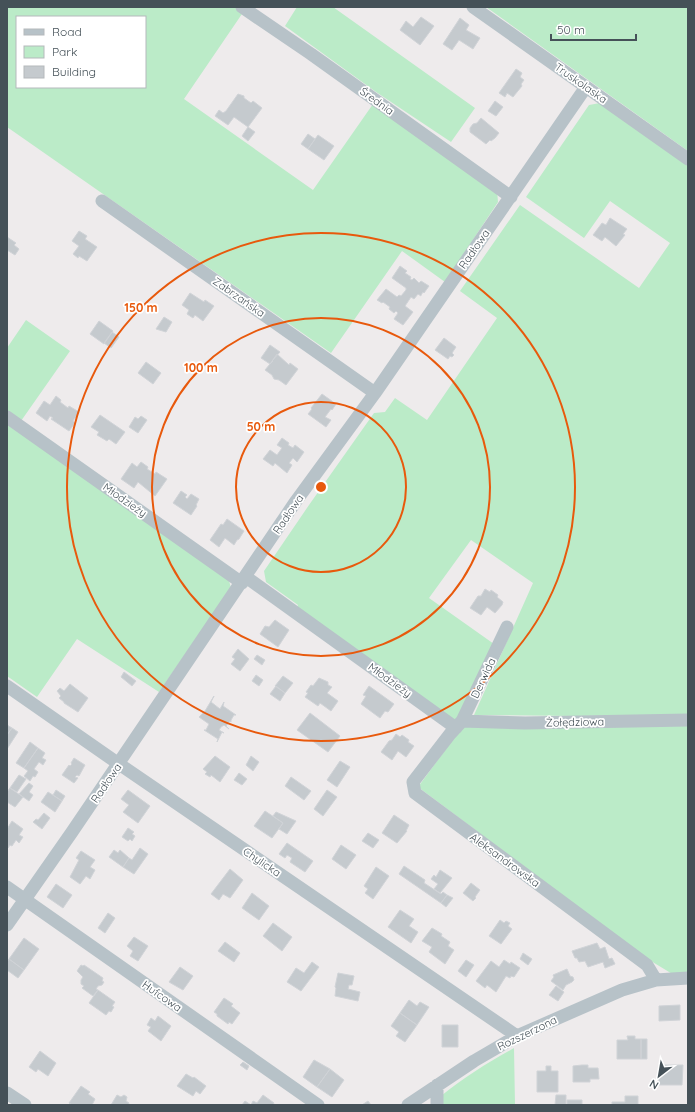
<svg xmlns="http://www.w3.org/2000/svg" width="695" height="1112" font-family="Quicksand,sans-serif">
	<rect width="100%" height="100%" fill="#eeebec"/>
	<path fill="#bbebc8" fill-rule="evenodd" d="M7 7H238L244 11 184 99 313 190 373 104 497 190 498 202 445 282 402 251 331 353 7 127ZM17 17H145V87H17Z
		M297 7H333L475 108 451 142 376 92 285 26Z
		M486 7H688V151Z
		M600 103 688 166V715L576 716 474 715 533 583 471 540 429 598 494 644 456 724 296 609 298 605 266 582 264 571 309 505 374 413 385 412 395 398 427 420 497 318 460 291 520 205 639 288 670 243 610 201 584 238 526 197 589 105Z
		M26 320 70 351 21 421 7 411V348Z
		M7 422 228 577 231 588 159 692 77 639 37 697 7 676Z
		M688 724V975H674L646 958 418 787 462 727Z
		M514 1048 515 1105H441V1096C464 1077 489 1062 514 1048Z"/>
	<path fill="#c5cace" stroke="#d0d3d7" d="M421 17 434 26 420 45 400 30 406 21 413 27Z
		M460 18 469 25 466 30 480 38 473 49 459 40 452 50 443 44Z
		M516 69 522 73 520 77 524 80 521 84 522 86 513 97 507 93 505 97 499 93Z
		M238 94 244 96V98L251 103 253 101 262 108 248 127 234 117 228 125 215 116 219 110 223 113 226 111Z
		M495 101 503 107 496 116 488 111Z
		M481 118 499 133 495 138 491 141 490 140 486 144 470 132V128L473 124 477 123Z
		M248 127 255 132 248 141 242 136Z
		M308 134 315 139 308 149 301 144Z
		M318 135 334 146 324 160 308 149Z
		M610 218 627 229 623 234 625 235 616 246 605 237 602 241 593 235 602 223 606 225Z
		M79 231 87 236 85 239 97 247 87 261 79 256 78 258 73 254 79 246 72 241Z
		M7 237 16 243 14 245 19 249 15 255 7 250Z
		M400 266 407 271 405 273 411 277 410 279 412 280 414 278 419 283 421 281 429 286 424 293 423 292 421 295V296L418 294 414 299 411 297 405 306 413 312 403 325 394 319 398 313 396 311 394 313 389 309 390 307 383 302 382 303 377 300 386 289 397 297 399 295 401 296 406 290V288L392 278Z
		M190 293 204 302 205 300 214 306 203 321 195 315 193 318 187 314 189 310 182 305Z
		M164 317 172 322 166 332 156 329Z
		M99 321 113 331 104 344 90 334Z
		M112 332 119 337 111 348 104 343Z
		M444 338 456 347 452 353 454 355 452 357 450 356 448 359 435 350Z
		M270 345 280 352 272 361H273L270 364 261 358Z
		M277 354 289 365 290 363 298 369 286 385 279 380 274 379 272 375 265 370 270 364Z
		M146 362 161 373 153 384 138 373Z
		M322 394 336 404 332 410 331 409 325 417 331 420 326 427 308 414 312 409 311 408Z
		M56 396 61 400 60 402 68 408 69 406 79 412 73 421 75 423 69 431 51 419 53 418 50 416 47 421 36 413 44 401 50 405Z
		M100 415 125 432 116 444 109 439 107 441 97 435 99 432 91 427Z
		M141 416 147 420 138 433 129 427 135 417 138 419Z
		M282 438 289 443 288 445 293 448 295 445 304 452 297 462 293 458 289 463 292 465 287 473 275 463 273 466 263 459 270 450 277 455 282 448 277 445Z
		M141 462 148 467 147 469 155 474 156 472 167 479 155 496 138 482 134 488 121 479 132 463 137 467Z
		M181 491 187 495 185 497 187 499 191 494 199 499 196 505 197 506 191 515 173 503Z
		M227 519 244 531 239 539 237 540 234 545 225 538 219 547 210 540 221 524 223 525Z
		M485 589 490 592 491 590 498 595 497 597 503 602 502 605 495 613 487 607 481 615 470 608 478 596H481Z
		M275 620 289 630 278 647 260 634 265 626 269 627Z
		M238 649 249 659 240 671 231 664 235 659 232 657Z
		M257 655 265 660 262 665 254 659Z
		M124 672 136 681 132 686 121 677Z
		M256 675 263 680 259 686 252 681Z
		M283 676 293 683 285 693 275 686Z
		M319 678 328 682V685L332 687 327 693 338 701 331 711 320 703 318 706 305 697 308 693 306 692 311 685 313 686Z
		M70 684 88 698 78 712 64 703V702L59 698 61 696 57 691 60 688 64 691Z
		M276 686 285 693 280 701 270 694Z
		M369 686 394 704 388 712 385 711 380 718 361 704 366 696 363 695Z
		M214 696 211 702 220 709 224 702 223 706 236 715H234L231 720V722L230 721 226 726 229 729 224 725 221 727 219 730 224 733 222 732 217 742 218 739 204 730H206L209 724 199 717 205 711Z
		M310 713 340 736 328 752 297 730Z
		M7 725 12 728 7 735Z
		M12 728 18 732 7 749V735Z
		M396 734 400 737 402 735 409 740 408 742 414 746 406 757 398 751 392 760 381 752 389 741 392 740Z
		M30 742 38 748 24 768 16 763Z
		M38 748 45 753 42 758 46 760 43 765 39 762 34 769 38 772 35 777 33 776 30 781 24 776 28 771 24 768Z
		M215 756 230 767 220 782 211 775 210 777 205 774 207 772 203 769Z
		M251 756 259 762 253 771 246 765Z
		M74 758 85 765 79 776 77 775 75 777 78 778 74 783 62 775 69 765 70 766 72 764 71 763Z
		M340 761 350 767 337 787 327 780Z
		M239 773 247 779 242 785 234 780Z
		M19 775 26 779 17 792 10 788Z
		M291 777 311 791 304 800 285 786Z
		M29 783 33 786 29 792 33 795 29 801 19 794Z
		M10 788 23 797 15 807 7 802V792Z
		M56 790 65 796 62 801 53 795Z
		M128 790 150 806 138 823 123 812 129 805 121 799Z
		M327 790 337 797 323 816 314 809Z
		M48 792 62 801 55 812 41 802Z
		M265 811 283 823 272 838 254 826Z
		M276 812 296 821 287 834 279 829 283 823 273 816Z
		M44 813 50 818 42 829 33 822 36 819 38 820Z
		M394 815 409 825 406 831H407L397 843 382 833Z
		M12 821 23 829 19 835 23 837 19 843 16 840 12 846 10 845 8 848 7 829Z
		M128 828 134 832 132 834 135 836 132 841 130 839 128 841 122 837Z
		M368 833 379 840 373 848 362 841Z
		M287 843 313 861 305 872 290 862 292 858 287 855 285 858 279 854Z
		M341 845 356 855 346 869 332 859Z
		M140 848 148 854 134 874 123 867 129 858 132 860Z
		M114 850 118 853 120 850 129 858 123 867 109 857Z
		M81 851 95 860 90 867 95 870 90 879 86 876 80 884 70 877 79 860 76 858Z
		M404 866 425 880 424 883 441 894 443 892 447 895 441 903 399 874Z
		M376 867 389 876 373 899 365 893 368 889 364 886Z
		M230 869 243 880 230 898 223 894 219 900 211 894Z
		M440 870 452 878 440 893 434 889 438 884 431 879 434 875 436 877Z
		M471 883 480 890 475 897 476 898 473 901 463 893Z
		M56 884 72 895 63 908 47 897Z
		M252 893 269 906 259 920 242 908Z
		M447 895 453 898 446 907 441 903Z
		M400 910 414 919 409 926 418 932 411 943 388 927Z
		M108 913 115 918 105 933 98 928Z
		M500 920 504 923 506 921 510 923 508 926 512 929 501 944 489 936Z
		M273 923 292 937 282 951 263 936Z
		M432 928 442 934 441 936 450 942 448 946 454 950 445 964 429 952 432 947 422 941Z
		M134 937 148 946 138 961 130 956 133 951 127 946Z
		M24 938 39 949 24 970 9 959Z
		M225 942 240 953 234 962 218 951Z
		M597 943 600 949 605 947 609 959 612 958 615 964 605 968 603 962 588 967 585 961 579 962 577 958H575L572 951Z
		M523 953 532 959 528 965 520 959Z
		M9 959 24 970 18 978 7 970V962Z
		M466 960 474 965 466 977 458 971Z
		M504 960 510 964 511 962 520 968 514 977 511 976 510 978 506 976 496 992 487 985 485 988 476 981 491 961 499 967Z
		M312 962 319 967 301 991 287 982 296 968 304 973Z
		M81 965 83 966 84 965 103 978 102 981 104 982 102 985 98 986 96 989 98 990 93 996 82 988 84 986 81 984V980L83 977 77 971Z
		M180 967 193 976 183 990 169 982Z
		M567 969 570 976 573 977 574 980 572 982 566 985 563 990 551 981 554 977 553 975Z
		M338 973 354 976 352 985H349L348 989 360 992 358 1001 335 996 336 988 335 987Z
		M556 986 564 992 558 1001 549 995Z
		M98 990 115 1002 112 1006 114 1007 111 1012 109 1011 106 1015 89 1003Z
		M224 998 233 1004 231 1006 240 1013 232 1024 229 1022 228 1024 217 1016V1014L214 1012Z
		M409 1000 417 1006 420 1002 429 1007 417 1025 400 1013Z
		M680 1005V1020L659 1021V1006Z
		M400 1013 417 1025 405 1042 396 1036 399 1032 391 1026Z
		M158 1016 171 1026 161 1041 148 1031 151 1027 147 1025 151 1018 155 1021Z
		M442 1025H458V1047H442Z
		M627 1036H635V1039H641V1059H617V1040H628Z
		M641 1039H647V1059H641Z
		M40 1051 56 1063 48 1076 38 1069 36 1072 29 1067Z
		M314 1060 330 1069 317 1087 303 1077Z
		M243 1062 249 1066 247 1070 240 1065Z
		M582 1065H588V1068H598L599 1079H590V1082H573V1066Z
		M659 1065H683L682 1085H659Z
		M546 1066H551V1071H558V1092H537V1071H546Z
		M330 1069 344 1080 332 1097 317 1087Z
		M186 1074 193 1078 194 1077 206 1086 200 1094 196 1091 193 1096 177 1086Z
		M81 1086 90 1092 88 1094 95 1099 92 1105H72L69 1103Z
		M117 1095 121 1097 124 1095 127 1097 126 1101 129 1103 128 1105H111Z
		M263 1095 274 1103 273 1105H242L245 1101 251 1105 253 1101 257 1103Z
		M556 1095H566V1105H555Z
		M625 1096H638V1105H612V1102H625Z
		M567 1100H582V1105H567Z
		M368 1101 371 1105H362Z"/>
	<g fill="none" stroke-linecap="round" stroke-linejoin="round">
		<path stroke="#b7c2c8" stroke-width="13" d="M242 7 311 54 511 197
			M473 7 688 159
			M102 201 375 393
			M7 417 242 583
			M246 577 456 728
			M507 627 462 721 450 734 413 782 415 793 647 965 656 980
			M7 686 119 764 517 1036
			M462 721 525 723 688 720
			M7 887 318 1105
			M7 925 72 832 296 501 375 393 586 87
			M437 1085V1105
			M7 1093 25 1105
			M408 1105 474 1061 517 1036 622 990 656 980 688 978"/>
	</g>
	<g fill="none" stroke="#e8590c" stroke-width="2">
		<circle cx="321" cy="487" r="85"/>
		<circle cx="321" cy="487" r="169"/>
		<circle cx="321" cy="487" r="254"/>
	</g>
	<g text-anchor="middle" stroke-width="3.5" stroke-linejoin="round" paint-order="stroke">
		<g font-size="11" fill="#455158" stroke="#fff">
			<text transform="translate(581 83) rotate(35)" y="4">Truskolaska</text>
			<text transform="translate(377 101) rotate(36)" y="4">Średnia</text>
			<text transform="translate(474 249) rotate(-55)" y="4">Radłowa</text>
			<text transform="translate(239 297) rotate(35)" y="4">Zabrzańska</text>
			<text transform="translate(125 500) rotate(35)" y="4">Młodzieży</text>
			<text transform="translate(288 514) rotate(-56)" y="4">Radłowa</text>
			<text transform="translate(483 678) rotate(-65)" y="4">Derwida</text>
			<text transform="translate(390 680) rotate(36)" y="4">Młodzieży</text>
			<text transform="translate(575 722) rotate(-1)" y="4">Żołędziowa</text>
			<text transform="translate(106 783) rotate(-56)" y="4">Radłowa</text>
			<text transform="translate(505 860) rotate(36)" y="4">Aleksandrowska</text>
			<text transform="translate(262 862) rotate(34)" y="4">Chylicka</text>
			<text transform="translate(162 996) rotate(35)" y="4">Hufcowa</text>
			<text transform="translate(527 1033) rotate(-26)" y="4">Rozszerzona</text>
		</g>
	</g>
	<circle cx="321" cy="487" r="6" fill="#e8590c" stroke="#fff" stroke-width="2"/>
	<g font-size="12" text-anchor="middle" font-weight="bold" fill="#e8590c" stroke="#fff" stroke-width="3.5" stroke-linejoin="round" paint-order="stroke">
		<text x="141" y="312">150 m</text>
		<text x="201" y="372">100 m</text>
		<text x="261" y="431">50 m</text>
	</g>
	<rect width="695" height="1112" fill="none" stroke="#455158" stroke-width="16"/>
	<rect x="16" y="16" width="130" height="72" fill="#ffffff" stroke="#b5b9bc"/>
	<rect x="24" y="29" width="20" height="6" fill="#b7c2c8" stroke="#b5b9bc"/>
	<text x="52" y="36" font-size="12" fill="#455158">Road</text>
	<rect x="24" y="46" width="20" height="12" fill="#bbebc8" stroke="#b5b9bc"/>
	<text x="52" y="56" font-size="12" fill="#455158">Park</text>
	<rect x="24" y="66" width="20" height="12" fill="#c5cace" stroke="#b5b9bc"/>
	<text x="52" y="76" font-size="12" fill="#455158">Building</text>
	<g transform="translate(659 1076) rotate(211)" stroke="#ffffff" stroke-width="3" paint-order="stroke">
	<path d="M0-3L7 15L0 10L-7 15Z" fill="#455158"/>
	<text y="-6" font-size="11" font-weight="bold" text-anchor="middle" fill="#455158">N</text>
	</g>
	<path d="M551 34v6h85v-6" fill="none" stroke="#455158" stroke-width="2"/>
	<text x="557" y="34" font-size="12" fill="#455158" stroke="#ffffff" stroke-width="3" paint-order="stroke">50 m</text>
</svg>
